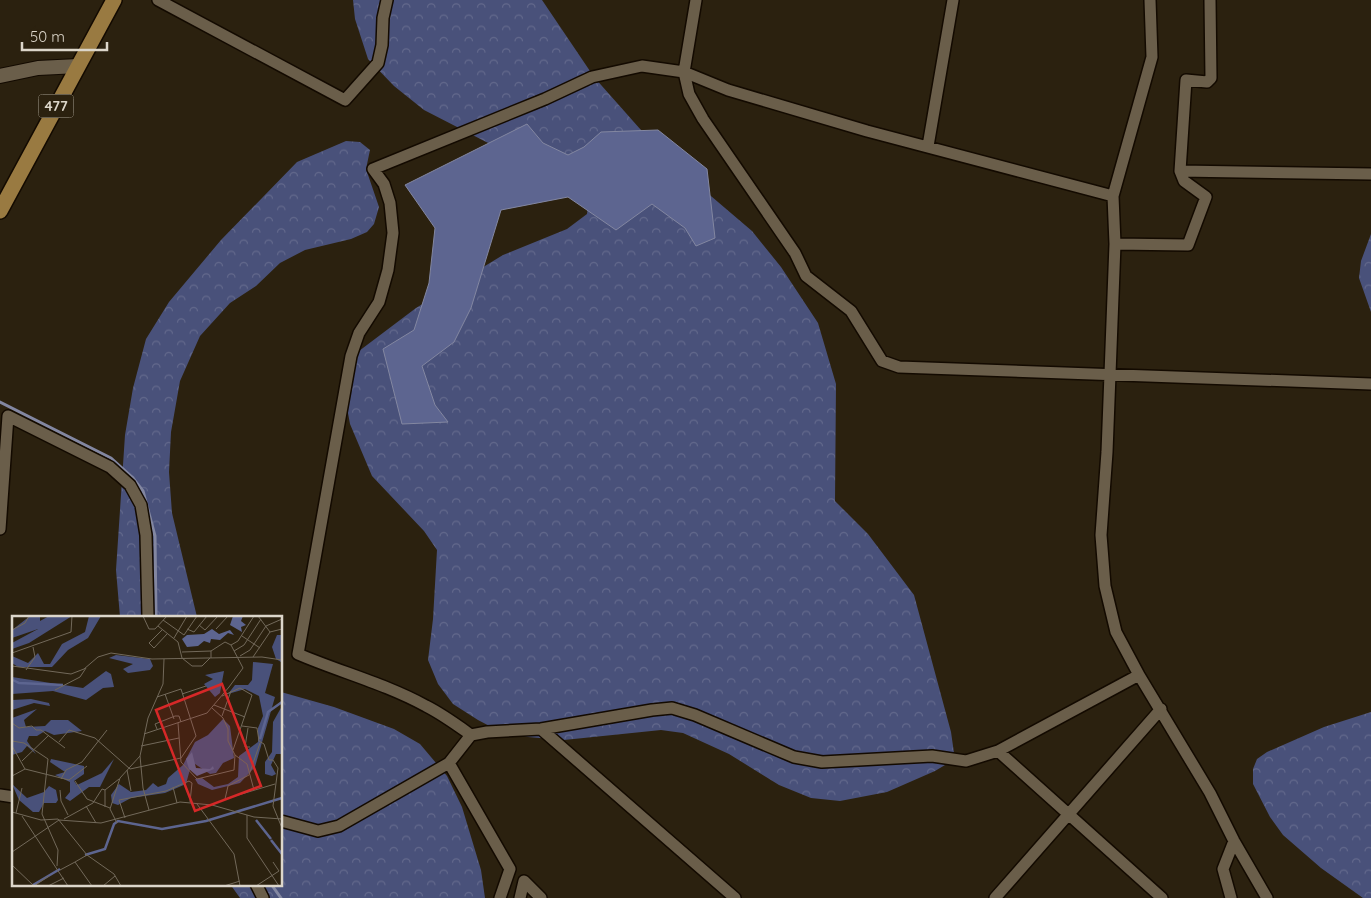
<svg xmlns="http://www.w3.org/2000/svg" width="1371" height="898" font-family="Quicksand,sans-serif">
	<defs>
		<pattern id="forest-crowns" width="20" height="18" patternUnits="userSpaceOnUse" patternTransform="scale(1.25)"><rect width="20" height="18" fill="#49517a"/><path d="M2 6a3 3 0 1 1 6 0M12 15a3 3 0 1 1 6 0" fill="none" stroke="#63698c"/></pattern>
	</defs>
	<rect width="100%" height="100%" fill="#2b210f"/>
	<path fill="url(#forest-crowns)" d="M353 0H542L594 77 664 156 752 231 781 267 818 323 836 384 835 501 868 534 914 595 951 732 954 753 950 762 935 771 887 792 840 801 811 798 779 785 729 754 683 733 661 730 564 740 528 737 499 731 478 720 453 704 438 684 428 660 433 619 437 550 424 531 372 476 350 424 341 375 359 351 416 308 503 255 567 229 587 214 589 195 424 110 394 86 368 59 355 19Z
		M346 141 360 142 370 150 366 169 379 207 374 224 367 232 351 239 305 250 280 263 256 286 230 303 200 336 180 381 171 432 169 472 172 513 197 617H120L116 570 125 435 133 388 146 339 169 302 221 240 297 162Z
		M1371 234V312L1359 278 1361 261Z
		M281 692 334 707 394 729 420 744 447 776 462 807 481 870 485 898H240L230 884H281Z
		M1371 712V898H1363L1321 868 1283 835 1270 817 1253 784V769L1257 759 1267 752 1324 727Z"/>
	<path fill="#5d6590" stroke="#8387a1" d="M527 124 543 143 568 155 584 147 601 132 658 130 707 169 715 238 696 246 685 228 652 204 616 230 568 197 501 210 471 308 454 342 422 366 435 405 448 422 402 424 383 349 414 330 429 283 435 228 405 185Z"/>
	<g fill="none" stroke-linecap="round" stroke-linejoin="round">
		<path stroke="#8387a1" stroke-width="3" d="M0 402 111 458 132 477 143 491 155 536 156 617
			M271 884 281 898"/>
		<g stroke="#130a00" stroke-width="14">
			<path id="minor" d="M158 0 345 100 378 63 382 45 383 18 387 0
				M696 0 684 72 689 94 703 119 795 253 806 276 851 311 882 361 899 367 1371 384
				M1150 0 1152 57 1113 196 1115 244 1107 452 1101 535 1105 586 1116 632 1139 675 1210 793 1234 841 1267 898
				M928 146 953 0
				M1180 171 1371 174
				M1115 244 1188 245 1206 197 1184 181 1180 171 1186 80 1207 82 1211 78 1210 0
				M0 529 8 416 110 467 130 485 141 505 146 535 148 617
				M541 729 735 898
				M471 735C457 725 442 714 426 706 386 684 340 672 298 654L351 356 359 333 379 302 388 270 393 233 390 203 384 184 373 169 545 99 592 77 642 66 684 72 728 90 867 131 1113 196
				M998 751 1162 898
				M449 763 510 869 500 898
				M0 795 14 797
				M281 821 318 831 339 826 449 763 471 735 487 732 541 729 652 710 672 708 695 715 794 757 822 762 932 756 966 761 998 751 1139 675
				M256 884 263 898
				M520 898 524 881 541 898
				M995 898 1161 709
				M1231 898 1223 869 1234 841"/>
		</g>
		<g stroke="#130a00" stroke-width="16">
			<path id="tertiary" d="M0 76 38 68 78 66"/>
		</g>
		<g stroke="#130a00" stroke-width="18">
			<path id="trunk" d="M0 211 114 0"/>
		</g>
		<use href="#minor" stroke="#6a5e4a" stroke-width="11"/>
		<use href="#tertiary" stroke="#6a5e4a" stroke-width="14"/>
		<use href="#trunk" stroke="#997a41" stroke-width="15"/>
	</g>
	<g text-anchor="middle" stroke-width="4.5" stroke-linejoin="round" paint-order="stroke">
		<rect fill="#2b210f" stroke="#a7a092" stroke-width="1" x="38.5" y="94.5" width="35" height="23" rx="4"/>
		<g font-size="14" font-weight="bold" fill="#dcd6ca">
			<text x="56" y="111">477</text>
		</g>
	</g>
	<g transform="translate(12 616)">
		<rect width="270" height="270" fill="#2b210f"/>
		<path d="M18 0H28V5L37 0H60L17 27 0 33V27L26 13 0 22V14ZM77 0H89L76 22 56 34 40 51H6L0 47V40L16 47 26 37 32 48H38L50 28 73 16ZM265 19H270L269 46 264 43 260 31ZM104 39 138 43 141 50 138 54 116 57 111 53 121 48 97 42ZM241 46 261 48 253 77 263 81 243 151 228 167 200 174 186 168 183 163 190 162 202 171 216 168 226 161 227 140 246 126V112L251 100 247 80 233 73 216 78 223 69H236L240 64ZM94 55 99 58 102 71 91 72 74 84 41 75 0 78V61L71 72ZM212 55 208 77 203 81 192 68 201 63 193 59ZM19 83 37 87 38 90 22 87 0 94V84ZM270 90V138H264L259 149 264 158 260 160 253 158V146L260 136 261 106ZM25 93 12 104 14 111 33 110 39 104H56L70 115 42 119 33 115 25 120H17L15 125 24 138 15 130 10 136 0 139V102ZM211 103 218 110 222 142 211 147 204 157 198 158 180 146 174 168 153 177 119 182 106 189 100 187 99 179 107 168 119 176 134 174 141 167 146 171 154 168 156 162 171 149 183 126 196 119ZM102 143 88 171H77L58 185 53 182 58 176V166L43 159 53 156 38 146 39 143 72 150V158L62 165 65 169 90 157ZM0 168 15 182 32 176 37 170 44 174 46 184 44 187H32L27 196H21L7 184Z" fill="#49517a"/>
		<path d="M221 0H231L229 5 234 9 229 11 230 16 218 9ZM200 13 207 18 218 14 222 19 216 17 208 24 199 23 198 27 192 25 186 30 175 31 170 23 175 19 192 18ZM180 136 184 152 198 153 201 150 202 153 185 160 177 153 174 143Z" fill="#5d6590"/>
		<path fill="none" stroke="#5d6590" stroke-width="2.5" d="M1 64 7 67 51 69M248 123 256 96 270 86M244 204 259 223M259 224 270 238M73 239 93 233 102 208 106 205 150 213 194 205 270 182M21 269 48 253"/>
		<path fill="none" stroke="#72695a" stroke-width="1" d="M131 0 137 13H143L155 0M246 0 258 16M151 4 172 19 185 0M187 9 193 14 206 0M146 10 166 26 170 42 180 50H190L198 42M175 13 182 16 195 0M204 13 216 0M0 14 13 7 17 0M150 14 137 27 142 32 155 18M230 20 248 32M162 22 175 0M219 29 226 25 242 0M222 35 232 29 249 3M170 36 199 35V42M0 37 59 16 60 0M228 40 238 34 254 10 270 3M241 41 258 16 270 13M0 50 59 58 72 53 86 41 99 37 140 43 250 41 270 44M14 54 23 41 21 31M43 74 68 61 74 52M153 78 162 103M170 78 194 70M210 80 228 72 240 79 221 134M202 89 233 101M210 100 219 75M0 107 7 112 20 110 24 114H29L53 132M166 107 169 146 185 163 222 154 223 139 216 125V113L211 102 200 92M230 110 245 112 247 125 252 128 257 144H261L266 152 261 190 270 212M236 112 233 131H238M145 113 143 108 163 100H167L169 106M132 118 195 97 217 71 231 52 219 29 213 26 199 35M0 125 12 127 36 143 30 198 46 234 45 250M47 126 57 114 83 122 118 153 169 142 184 120 169 73 145 81M248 127 237 159 216 170 213 183 263 168M0 130 13 153M129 130 167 122M223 139 235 148 242 174M128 140 131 172 137 194M10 145 37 119M115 154 119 175M0 160 13 153 57 164 75 150M49 163 54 154 70 146 95 114M63 165 75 183 98 192M161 171 165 187M48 174 49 185 56 199M185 188 222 238 228 270M74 190 84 207M93 191V174L107 163M0 196 29 204 46 203 75 239 102 258 109 270M4 197 10 172M235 199V222L267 270M10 200 56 270M113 202 107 184 154 175 177 165 180 167 178 186M52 203 81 187 90 173 93 174M105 207 98 193 108 162 128 140 136 102 151 68 152 43M0 236 47 204 89 207 168 186 200 189 242 201 270 203M75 239 63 246 80 270M0 249 22 270M48 254 63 246M22 270 37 260M36 270 52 262M91 270 103 260M212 270 228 265M244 270 267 255 261 246"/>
		<path fill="#d62828" fill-opacity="0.15" stroke="#d62828" stroke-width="2.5" d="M210 68 249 170 183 195 144 94Z"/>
		<rect width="270" height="270" fill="none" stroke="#dcd6ca" stroke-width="2.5"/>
	</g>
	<path d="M22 42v8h85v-8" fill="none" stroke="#dcd6ca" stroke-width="2.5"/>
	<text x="30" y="42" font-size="15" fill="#dcd6ca" stroke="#2b210f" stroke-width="4" paint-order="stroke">50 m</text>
</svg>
